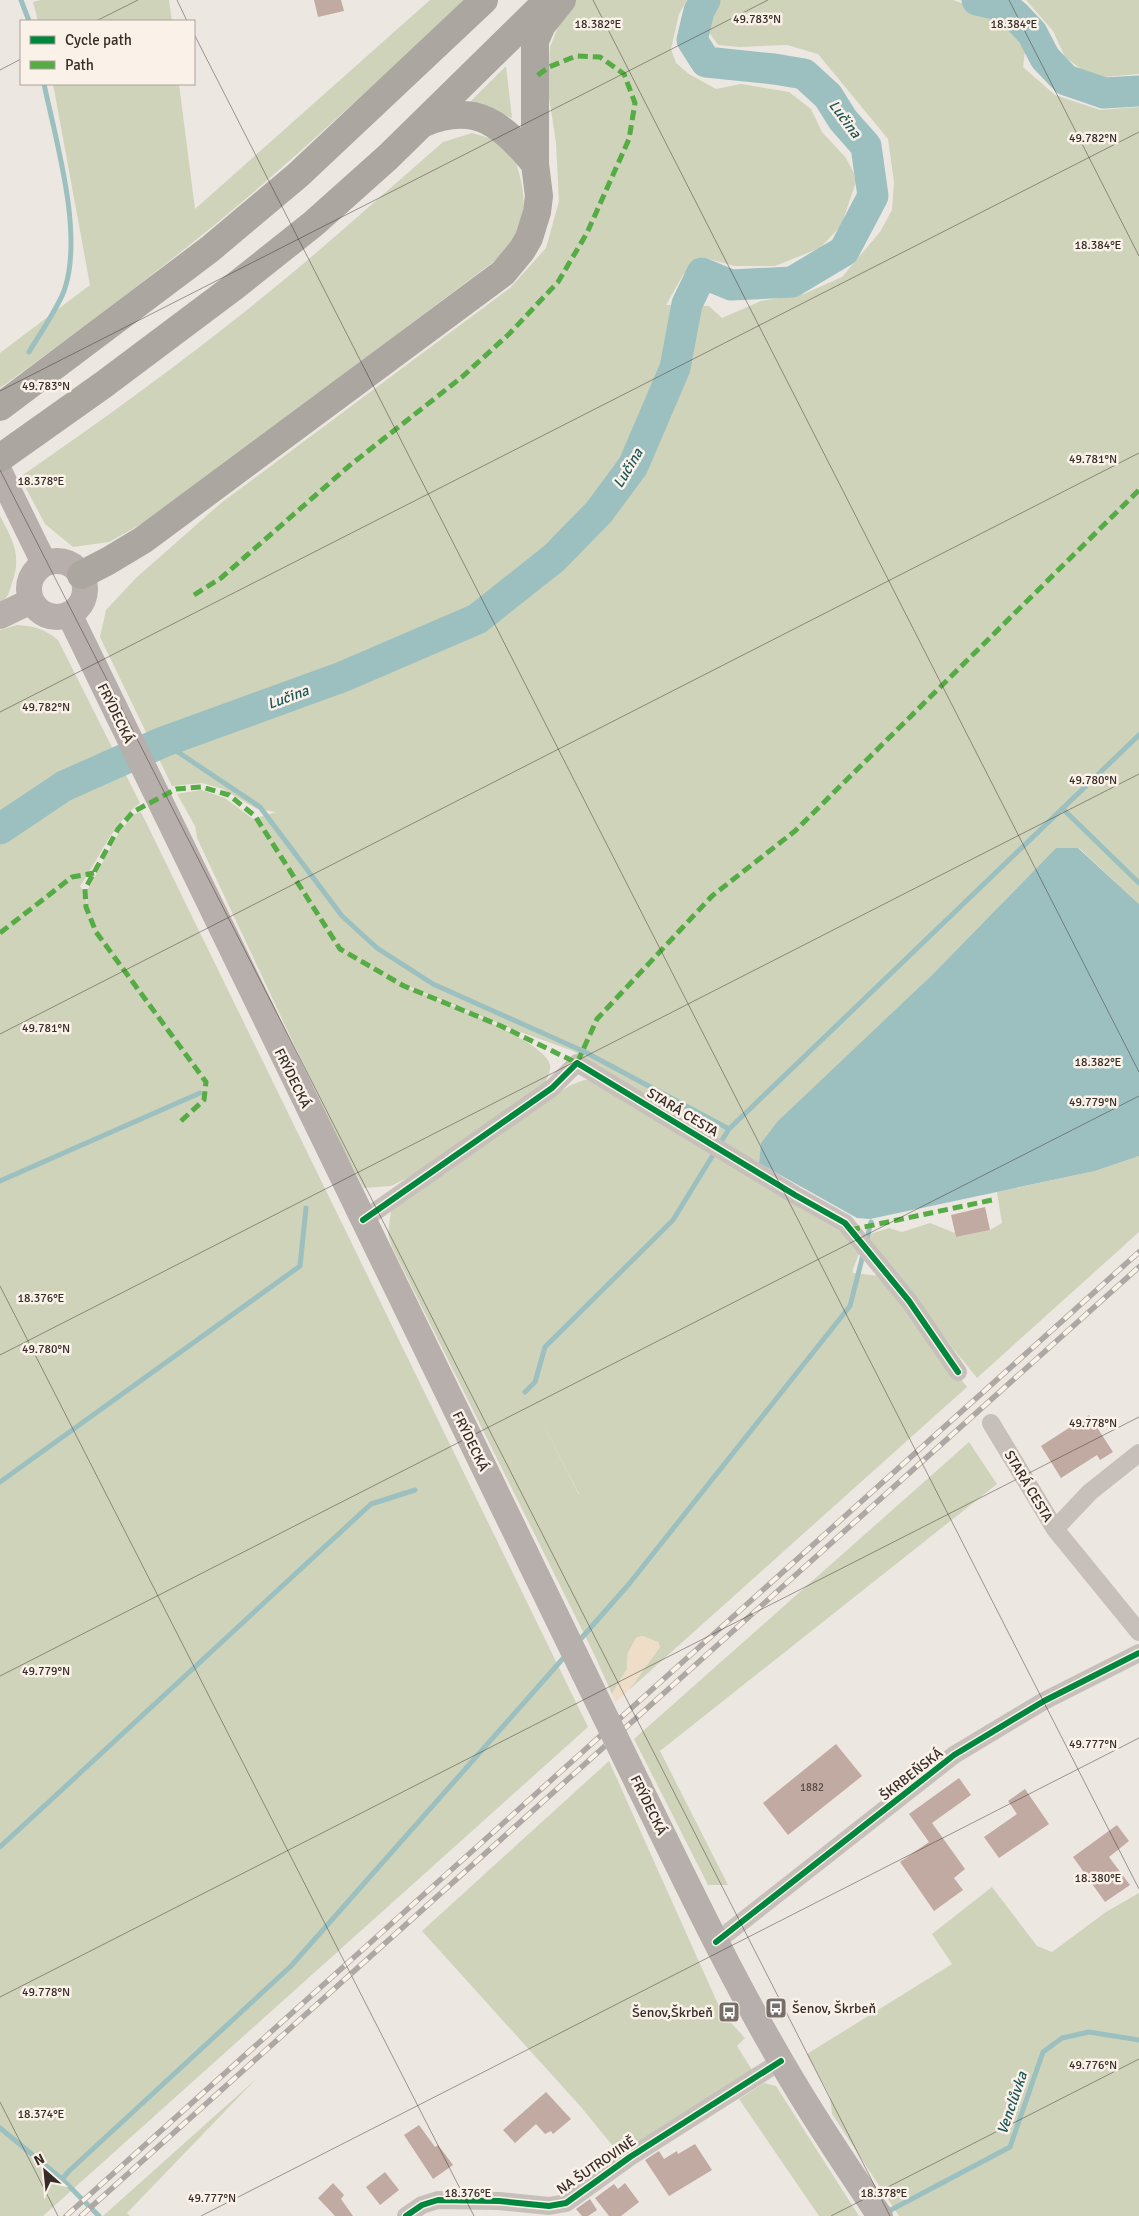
<svg xmlns="http://www.w3.org/2000/svg" width="1139" height="2216" font-family="Signika,sans-serif">
	<rect width="100%" height="100%" fill="#ede7e1"/>
	<path fill="#cfd3ba" fill-rule="evenodd" d="M41 0H169L172 21H38L33 2Z
		M430 0H464C396 65 326 129 255 191 173 261 87 325 0 388V353L90 285 53 84H179L195 209Z
		M576 0H687L679 14 671 49 676 63 689 74 716 89 741 84 789 92 811 109 822 132 846 158 857 179 841 226 820 248 775 266H734L702 257 683 275 666 305 709 306 722 318 761 301 804 294 842 277 880 232 892 210 894 182 888 139 818 54 787 45 739 47 718 45 708 31 720 0H953L1003 18 1025 51 1023 67 1055 95 1100 110 1139 107V904L1079 848H1056L931 976 761 1143 759 1163 573 1051 515 1030 410 987V989C434 999 546 1040 550 1065 551 1071 547 1078 545 1084L441 1157 409 1177 391 1186 364 1188 345 1153 197 838 195 826 177 794 201 790 225 798 253 819 276 812 257 809 223 789 202 783 172 786 100 637 106 610 136 578 221 503 510 288 546 248 559 201 556 143 548 91 550 47 564 12Z
		M1026 0H1139V74L1093 78 1065 57 1053 31Z
		M506 66 512 118 470 102Z
		M472 133 493 139 513 152C521 179 529 203 519 231 516 239 509 247 504 254L147 521 109 542 73 547 45 524 20 477C117 410 213 340 303 264 350 224 396 183 443 142Z
		M0 516C13 540 22 556 12 583 9 592 9 597 0 603Z
		M17 625C34 626 45 629 58 640L140 803C111 825 100 858 80 886L85 893 87 905 88 889 120 831 135 814 141 812 588 1727 43 2216H0V630Z
		M584 1080H595L847 1234 859 1254 853 1269V1273L880 1276 967 1387 629 1690 660 1647 658 1642 642 1636 636 1638 628 1653 627 1669 612 1694 594 1654 392 1247 388 1234 391 1210 539 1105 571 1085ZM537 1412 579 1495V1494Z
		M1139 1156V1232L977 1378 952 1347 904 1281 864 1236 889 1228 902 1232 930 1223 955 1233 956 1237 990 1230 1002 1223 997 1192 1095 1171Z
		M969 1442 997 1484 660 1751 728 1885H708L634 1739Z
		M609 1761 722 2013 745 2038 737 2046 752 2070 730 2086 664 2125 632 2147 616 2150 581 2107 422 1931Z
		M992 1887 1037 1946 1052 1952 1106 1912 1139 1893V2216H899L832 2114 830 2096 807 2054 952 1964 932 1934Z
		M257 2078 127 2213 130 2216H103Z
		M764 2083 776 2086 859 2216H819L739 2099Z"/>
	<path fill="#eedec7" d="M642 1636 658 1642 660 1647 629 1690 615 1702 612 1694 627 1669 628 1653 636 1638Z"/>
	<path fill="#9cc0bf" d="M1056 848H1078L1139 904V1156L1095 1171 870 1219 857 1218 759 1163 761 1143 778 1121 931 976Z"/>
	<g fill="none" stroke-linecap="round" stroke-linejoin="round">
		<path stroke="#9cc0bf" stroke-width="5" d="M21 0 29 21
			M29 352C39 335 60 305 65 288 83 232 56 141 44 84
			M163 742 260 807 342 916 377 948 433 984 585 1052 729 1129
			M1063 809 1139 883
			M0 1181 200 1093
			M866 1243 871 1222
			M525 1392 535 1382 545 1347 673 1220 729 1129 1139 735
			M0 1482 300 1266 306 1208
			M578 1642 629 1584 850 1306 864 1251
			M0 1847 371 1504 415 1490
			M0 2128 62 2179 99 2216
			M62 2179 69 2171 291 1966 567 1654
			M887 2212 1010 2147 1043 2052 1062 2038 1089 2032 1139 2040"/>
		<path stroke="#9cc0bf" stroke-width="31" d="M977 0 1004 6 1015 15 1032 33 1045 58 1066 80 1104 93 1139 91
			M0 829 64 786 163 742 342 677 477 619 554 558 599 512 633 466 675 368 687 304 702 273 731 285 792 282 844 251 873 196 866 146 843 120 828 96 804 74 774 69 706 62 692 40 699 11 705 0"/>
	</g>
	<path fill="#c1aaa2" d="M314 0H341L344 11 318 17Z
		M985 1207 990 1230 956 1237 951 1215Z
		M1089 1415 1113 1452 1100 1460 1097 1455 1061 1478 1041 1446Z
		M836 1744 862 1776 788 1835 763 1803Z
		M959 1778 971 1795 932 1823 965 1869 954 1878 963 1890 934 1911 900 1862 929 1842 909 1814Z
		M1025 1789 1049 1824 999 1858 984 1837 1017 1814 1008 1801Z
		M1117 1825 1129 1841 1109 1857 1130 1885 1105 1902 1073 1857Z
		M546 2092 571 2119 553 2134 551 2131 545 2134 536 2124 515 2143 503 2130Z
		M419 2125 435 2147 438 2145 453 2165 433 2179 404 2135Z
		M695 2144 712 2170 669 2196 645 2160 659 2151 664 2159 677 2151 678 2154Z
		M385 2172 399 2190 380 2205 366 2187Z
		M333 2183 344 2195 341 2199 353 2216H335L318 2198Z
		M625 2183 639 2202 621 2216H609L595 2198 614 2184 618 2189Z
		M590 2199 597 2210 588 2216H582L576 2209Z"/>
	<g fill="none" stroke-linecap="round" stroke-linejoin="round">
		<path stroke="#c6bfba" stroke-width="18" d="M363 1220 552 1088 577 1063 795 1195 845 1223 909 1301 958 1372
			M991 1423 1055 1529 1090 1492 1139 1453
			M1055 1529 1139 1632
			M716 1942 954 1755 1044 1701 1139 1653
			M406 2216 422 2205 438 2200 499 2201 549 2206 566 2203 630 2157 781 2061"/>
		<path stroke="#b7afab" stroke-width="26" d="M0 473 44 563
			M29 589a28 28 0 1 1 56 0a28 28 0 1 1-56 0Z
			M69 614 584 1673
			M0 616 31 601
			M639 1786C685 1879 729 1973 782 2063 812 2115 846 2166 880 2216"/>
		<path stroke="#aca6a0" stroke-width="28" d="M424 123C476 101 503 125 535 164
			M0 407 210 249 298 175 484 0
			M0 458 103 385 235 286 313 224 388 157 546 2
			M81 575 108 561 143 540 503 273 522 250 529 238 537 212 539 196 535 164V41L542 25 562 0"/>
		<g stroke="#aea8a4" stroke-width="5.5">
			<path id="rail" d="M66 2216 1139 1252
				M81 2216 1139 1267"/>
		</g>
		<use href="#rail" stroke="#faf1e8" stroke-width="4" stroke-dasharray="11" stroke-linecap="butt"/>
		<path stroke="#b7afab" stroke-width="26" d="M584 1673 639 1786"/>
		<path stroke="#55ab44" stroke-width="5" stroke-dasharray="10 5" stroke-linecap="butt" d="M194 595 221 578 349 466 462 377 509 334 558 282 587 233 629 139 635 103 624 74 600 57 576 56 549 67 534 78
			M0 933 72 877 94 873
			M181 1121 204 1100 206 1082 96 932 86 907 85 889 118 829 133 812 176 789 202 787 229 795 255 816 340 949 404 986 501 1026 577 1063 597 1019 712 896 795 831 1139 490
			M850 1230 992 1200"/>
		<g stroke="#faf1e8" stroke-width="9">
			<path id="cycleway" d="M363 1220 552 1088 577 1063 795 1195 845 1223 909 1301 958 1372
				M716 1942 954 1755 1044 1701 1139 1653
				M406 2216 422 2205 438 2200 499 2201 549 2206 566 2203 630 2157 781 2061"/>
		</g>
		<use href="#cycleway" stroke="#00873e" stroke-width="6"/>
	</g>
	<path fill="none" stroke="#372c28" stroke-width="1" stroke-opacity="0.45" d="M177 0 187 21M593 0 1139 1072M1009 0 1139 256M96 21 138 0M194 34 1139 1889M0 70 21 59M0 391 768 0M0 470 890 2216M0 712 1139 132M0 1034 1139 453M0 1286 474 2216M0 1355 1139 774M0 1676 1139 1096M0 1997 1139 1417M0 2102 58 2216M201 2216 1139 1738M831 2216 1139 2059"/>
	<defs>
		<g id="bus-square" transform="scale(1.125)"><rect x="-9" y="-9" width="18" height="18" rx="4" fill="#776d69" stroke="#faf1e8"/><path d="M-5-6H5V4H4V6H2V4H-2V6H-4V4H-5ZM-3.5-4V0h7V-4ZM-3.5 1.2v1.5H-2V1.2ZM2 1.2v1.5H3.5V1.2Z" fill="#fff"/></g>
	</defs>
	<g fill-rule="evenodd">
		<use href="#bus-square" x="776" y="2008"/>
		<use href="#bus-square" x="729" y="2012"/>
	</g>
	<g text-anchor="middle" stroke-width="5" stroke-linejoin="round" paint-order="stroke">
		<g font-size="11" fill="#5a4c46">
			<text x="812" y="1791">1882</text>
		</g>
		<g font-size="14" fill="#372c28" stroke="#faf1e8">
			<text transform="translate(116 713) rotate(64)" y="5">FRÝDECKÁ</text>
			<text transform="translate(293 1078) rotate(64)" y="5">FRÝDECKÁ</text>
			<text transform="translate(683 1112) rotate(31)" y="5">STARÁ CESTA</text>
			<text transform="translate(471 1441) rotate(64)" y="5">FRÝDECKÁ</text>
			<text transform="translate(1029 1486) rotate(59)" y="5">STARÁ CESTA</text>
			<text transform="translate(911 1774) rotate(-38)" y="5">ŠKRBEŇSKÁ</text>
			<text transform="translate(649 1805) rotate(64)" y="5">FRÝDECKÁ</text>
			<text transform="translate(596 2165) rotate(-34)" y="5">NA ŠUTROVINĚ</text>
		</g>
		<g font-size="14" fill="#372c28" stroke="#faf1e8" text-anchor="start">
			<text x="792" y="2013">Šenov, Škrbeň</text>
			<text x="713" y="2017" text-anchor="end">Šenov,Škrbeň</text>
		</g>
		<g font-size="15" font-style="italic" fill="#1d5759" stroke="#faf1e8">
			<text transform="translate(845 119) rotate(53)" y="5">Lučina</text>
			<text transform="translate(628 468) rotate(-59)" y="5">Lučina</text>
			<text transform="translate(288 697) rotate(-20)" y="5">Lučina</text>
			<text transform="translate(1012 2103) rotate(-71)" y="5">Venclůvka</text>
		</g>
	</g>
	<g font-size="12" text-anchor="middle" fill="#372c28" stroke="#faf1e8" stroke-width="5" stroke-linejoin="round" paint-order="stroke">
		<text x="757" y="23">49.783°N</text>
		<text x="598" y="28">18.382°E</text>
		<text x="1014" y="28">18.384°E</text>
		<text x="1093" y="142">49.782°N</text>
		<text x="1098" y="249">18.384°E</text>
		<text x="46" y="390">49.783°N</text>
		<text x="1093" y="463">49.781°N</text>
		<text x="41" y="485">18.378°E</text>
		<text x="46" y="711">49.782°N</text>
		<text x="1093" y="784">49.780°N</text>
		<text x="46" y="1032">49.781°N</text>
		<text x="1098" y="1066">18.382°E</text>
		<text x="1093" y="1106">49.779°N</text>
		<text x="41" y="1302">18.376°E</text>
		<text x="46" y="1353">49.780°N</text>
		<text x="1093" y="1427">49.778°N</text>
		<text x="46" y="1675">49.779°N</text>
		<text x="1093" y="1748">49.777°N</text>
		<text x="1098" y="1882">18.380°E</text>
		<text x="46" y="1996">49.778°N</text>
		<text x="1093" y="2069">49.776°N</text>
		<text x="41" y="2118">18.374°E</text>
		<text x="468" y="2197">18.376°E</text>
		<text x="884" y="2197">18.378°E</text>
		<text x="212" y="2202">49.777°N</text>
	</g>
	<rect x="20" y="20" width="175" height="65" fill="#faf1e8" stroke="#aca29b"/>
	<rect x="30" y="36" width="25" height="8" fill="#00873e" stroke="#aca29b"/>
	<text x="65" y="45" font-size="15" fill="#372c28">Cycle path</text>
	<rect x="30" y="61" width="25" height="8" fill="#55ab44" stroke="#aca29b"/>
	<text x="65" y="70" font-size="15" fill="#372c28">Path</text>
	<g transform="translate(45 2171) rotate(333)" stroke="#faf1e8" stroke-width="4" paint-order="stroke">
	<path d="M0-4L9 19L0 12L-9 19Z" fill="#372c28"/>
	<text y="-8" font-size="14" font-weight="bold" text-anchor="middle" fill="#372c28">N</text>
	</g>
</svg>
